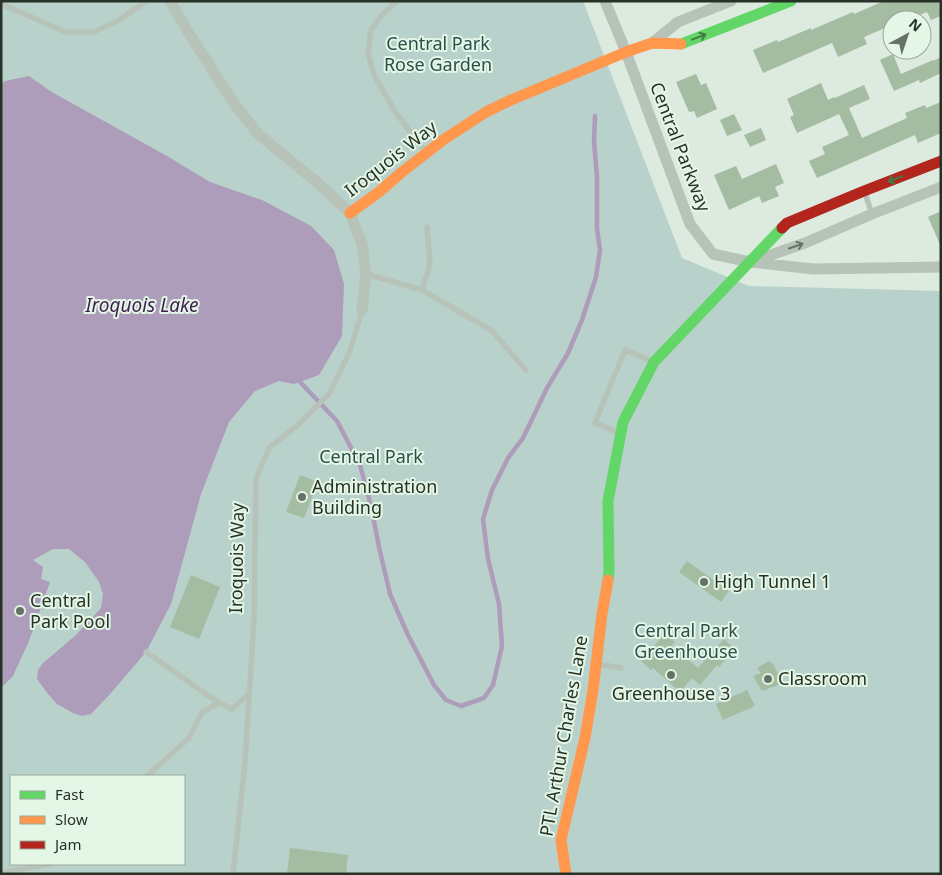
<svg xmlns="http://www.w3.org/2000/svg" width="942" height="875" font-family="'Noto Sans',sans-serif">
	<rect width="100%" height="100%" fill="#ddeadf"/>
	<path fill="#b8d1cb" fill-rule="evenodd" d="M1 1H583L682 258 749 286 941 291V874H1ZM11 776H184V864H11Z"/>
	<path fill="#ad9cba" d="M29 76 50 91 167 156 210 182 262 200 311 226 334 250 344 284 342 336 319 375 294 384 279 381 255 391 229 422 201 494 171 604 146 652 111 693 91 714 82 716 73 713 57 704 48 694 37 679 38 670 42 664 76 635 101 608 103 594 99 582 85 562 69 549H53L33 560 43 567 41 579 50 582 29 641 13 676 1 688V84L5 81Z"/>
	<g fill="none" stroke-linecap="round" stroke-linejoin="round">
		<path stroke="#ad9cba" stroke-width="4.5" d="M300 382 337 421 360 465 371 506 379 547 390 594 408 635 434 685 446 700 461 706 484 698 493 685 502 646 499 604 488 559 483 519 492 490 508 458 523 438 547 388 568 353 582 320 596 277 600 250 597 229V177L594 141 595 116"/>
	</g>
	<path fill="#a4bca1" d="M884 1H941V6L939 7 941 12V16L931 20 927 12 915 17 914 15 903 20H892V25L864 37 867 44 838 57 832 43 763 73 753 50 777 40 778 42 811 28V30L853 12 854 14Z
		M893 54 901 74 933 60V61L941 57V73L920 83 919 80 894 91 880 60Z
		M696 74 701 85 706 83 717 109 697 118 694 111 689 112 676 82Z
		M821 83 828 100 834 97 835 98 864 85 870 99 849 108 862 138 907 118 905 113 925 105 926 108 941 102V133L918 143 915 135 817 178 809 161 825 154 822 147 849 135 839 114 797 133 790 117 794 115 787 99Z
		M734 114 742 130 727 136 720 120Z
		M761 128 766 140 750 147 744 135Z
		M776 164 784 183 775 187 779 196 762 203 759 196 729 210 714 175 736 166 742 179Z
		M941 211V247L928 217Z
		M300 475 318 482 304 518 286 512Z
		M687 561 729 591 721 602 679 572Z
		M191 575 220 587 199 639 170 627Z
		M665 633 675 642 672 645 698 668 724 639 735 649 719 667 717 665 700 685 692 678 680 692 653 668 651 670 641 661Z
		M769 661 773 664 783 683 762 691 753 676 761 673 757 668Z
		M747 690 755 706 723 720 716 704Z
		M290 848 348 855 346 874H287Z"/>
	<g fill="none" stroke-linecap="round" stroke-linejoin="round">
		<path stroke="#b7c3b8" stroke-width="5.5" d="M397 1 382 15 371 30 368 53 374 75 396 113 426 152
			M1 4 66 32H93L116 22 147 1
			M865 193 872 214
			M366 274 422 290 430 264 427 227
			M422 290 491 330 526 370
			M619 433 595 423 625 350 651 361
			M146 652 219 703
			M598 664 621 668
			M147 776 189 738 202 712 219 703 232 709 249 694
			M1 873 49 864
			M233 874 245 762 254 620 256 479 269 448 299 424 329 394 350 351 362 310"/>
		<path stroke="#b7c3b8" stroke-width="11" d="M170 1 187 30 233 102 258 134 318 183 350 213 362 244 366 274 362 310
			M605 1 626 52 690 224 713 254 750 262 813 269 941 267
			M652 43 678 22 731 1
			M754 261 805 243 872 214 941 187"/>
		<path stroke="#63d668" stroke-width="11" d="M681 44 791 1
			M608 580 609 572 608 501 623 422 654 362 782 228"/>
		<path stroke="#ff974d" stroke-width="11" d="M350 213 379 192 402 172 443 140 486 112 511 100 626 52 652 43 681 44
			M566 874 561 840 585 738 593 690 602 614 608 580"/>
		<path stroke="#b3261e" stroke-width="11" d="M782 228 787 223 864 191 941 161"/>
	</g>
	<defs><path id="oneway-shaft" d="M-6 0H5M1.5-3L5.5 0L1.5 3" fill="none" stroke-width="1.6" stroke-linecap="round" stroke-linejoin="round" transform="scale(1.25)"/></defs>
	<g stroke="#427c44">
		<use href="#oneway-shaft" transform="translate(699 37) rotate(-21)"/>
		<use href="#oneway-shaft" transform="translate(895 179) rotate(159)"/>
	</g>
	<use stroke="#687368" href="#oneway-shaft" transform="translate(796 246) rotate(-19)"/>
	<g fill="#677267" stroke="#e4f7e7" stroke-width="2">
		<circle cx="302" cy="497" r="5"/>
		<circle cx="704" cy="582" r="5"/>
		<circle cx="20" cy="611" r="5"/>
		<circle cx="671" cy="675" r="5"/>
		<circle cx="768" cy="679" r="5"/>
	</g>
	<g text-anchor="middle" stroke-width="4" stroke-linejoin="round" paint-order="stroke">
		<g font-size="18" fill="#2c4e4d" stroke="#e4f7e7">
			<text x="438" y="50">Central Park<tspan x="438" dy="21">Rose Garden</tspan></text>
			<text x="371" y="463">Central Park</text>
			<text x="686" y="637">Central Park<tspan x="686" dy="21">Greenhouse</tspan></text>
		</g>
		<g font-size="18" fill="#273226" stroke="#e4f7e7">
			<text transform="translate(680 147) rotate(69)" y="6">Central Parkway</text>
			<text transform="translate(391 159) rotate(-38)" y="6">Iroquois Way</text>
			<text transform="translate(237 558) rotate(-89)" y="6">Iroquois Way</text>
			<text transform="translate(564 736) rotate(-80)" y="6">PTL Arthur Charles Lane</text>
		</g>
		<g font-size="18" fill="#273226" stroke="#e4f7e7" text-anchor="start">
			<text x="312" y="493">Administration<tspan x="312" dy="21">Building</tspan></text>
			<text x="714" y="588">High Tunnel 1</text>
			<text x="30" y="607">Central<tspan x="30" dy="21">Park Pool</tspan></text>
			<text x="778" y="685">Classroom</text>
			<text x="671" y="700" text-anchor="middle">Greenhouse 3</text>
		</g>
		<g font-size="19" font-style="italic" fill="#3f1f50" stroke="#e4f7e7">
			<text x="142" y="312">Iroquois Lake</text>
		</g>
	</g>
	<rect width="942" height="875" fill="none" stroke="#273226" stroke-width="5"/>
	<rect x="10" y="775" width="175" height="90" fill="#e4f7e7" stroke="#98a89a"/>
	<rect x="20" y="791" width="25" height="8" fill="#63d668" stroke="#98a89a"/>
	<text x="55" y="800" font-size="15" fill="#273226">Fast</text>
	<rect x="20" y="816" width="25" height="8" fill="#ff974d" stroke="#98a89a"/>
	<text x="55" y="825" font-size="15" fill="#273226">Slow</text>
	<rect x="20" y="841" width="25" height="8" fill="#b3261e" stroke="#98a89a"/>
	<text x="55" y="850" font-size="15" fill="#273226">Jam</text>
	<g transform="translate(907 35) rotate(40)"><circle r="24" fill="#e4f7e7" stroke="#98a89a"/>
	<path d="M0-4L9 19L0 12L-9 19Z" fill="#677267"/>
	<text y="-8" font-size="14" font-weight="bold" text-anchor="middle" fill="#273226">N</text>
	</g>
</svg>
